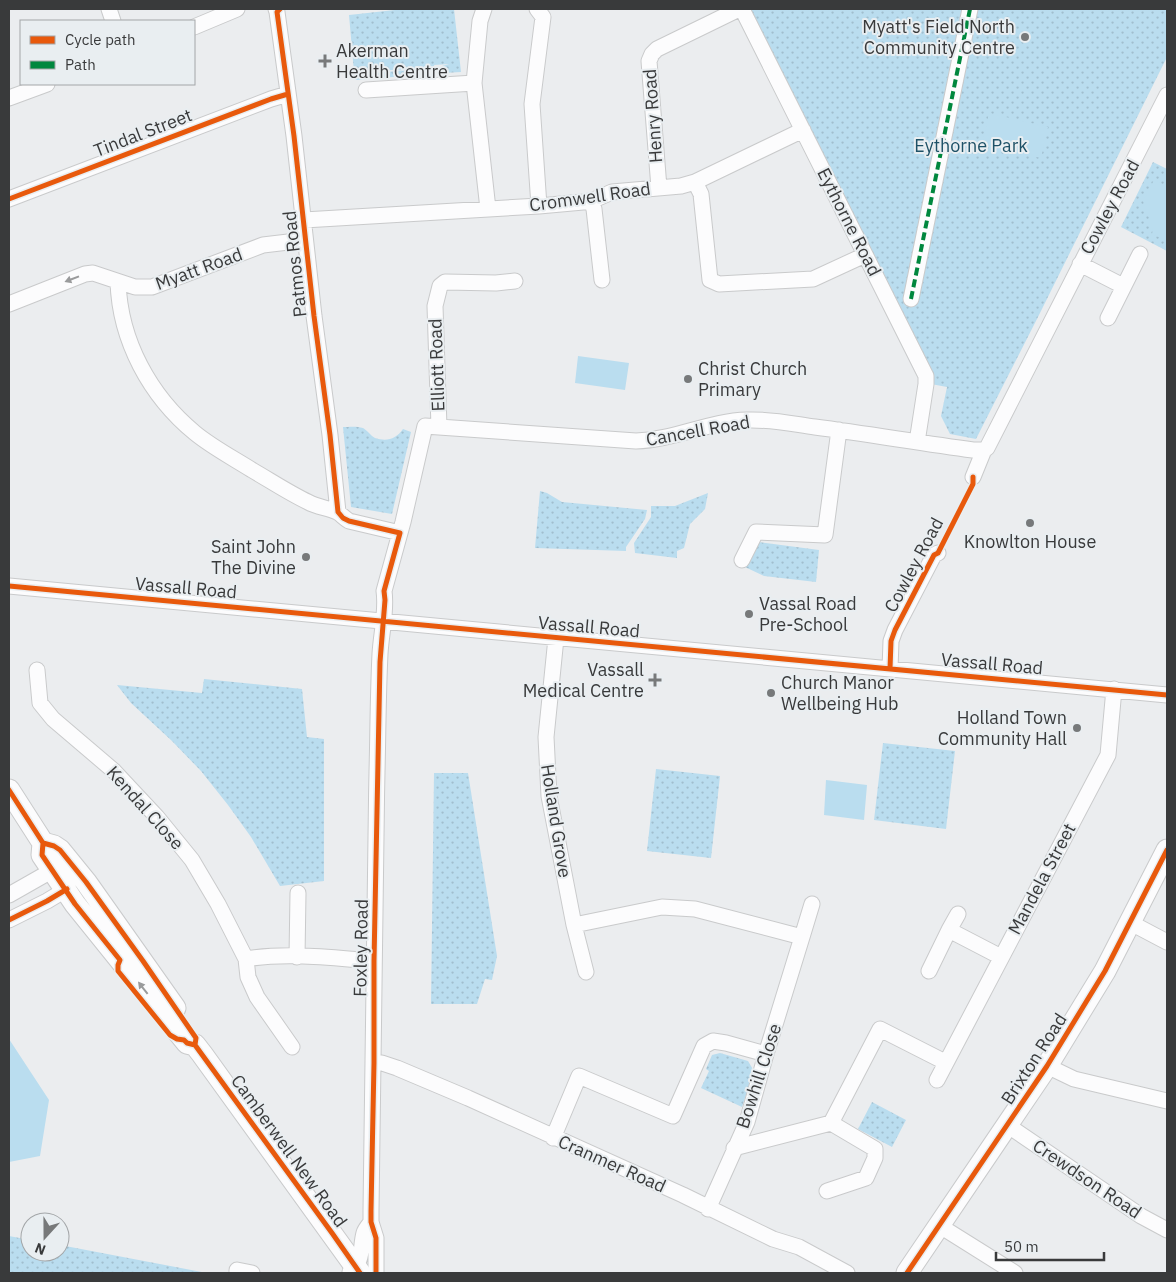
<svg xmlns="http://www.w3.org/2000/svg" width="1176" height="1282" font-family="'IBM Plex Sans',sans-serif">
	<defs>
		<pattern id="grass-dots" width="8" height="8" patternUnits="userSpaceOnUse" patternTransform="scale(1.25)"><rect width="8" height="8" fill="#baddef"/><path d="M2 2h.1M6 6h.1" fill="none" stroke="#a1bece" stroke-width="1.8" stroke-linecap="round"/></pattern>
	</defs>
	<rect width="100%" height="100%" fill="#ebedef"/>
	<path fill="url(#grass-dots)" d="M404 9H454L461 72 443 73 442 66 449 64 434 65 435 68 354 72 349 15Z
		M750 9H1167V57L1039 315 976 439 950 434 941 416 947 387 931 384 930 371Z
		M406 70 405 76 356 80 355 75Z
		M1153 162 1167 169V251L1121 227Z
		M343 427C348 427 357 426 363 428 367 430 371 436 375 438 387 442 396 439 403 429L411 432 392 514 351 507Z
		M540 491 547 493 562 502 647 510 645 519 626 547V551L535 548Z
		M708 493 705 509 690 524 684 548 677 551V558L635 553 634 543 651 517V506H675Z
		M758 542 819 550 816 582 764 576 745 567Z
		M204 679 302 689 307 737 324 739V881L280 886 251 837 228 805 201 771 172 741 131 703 117 685 202 693Z
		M883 743 955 751 946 829 874 820Z
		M656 769 720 776 711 858 647 851Z
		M434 773H468L497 956 492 980 485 979 477 1004H431Z
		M720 1053 748 1061 754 1071 742 1107 701 1088 709 1071 706 1069 712 1055Z
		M872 1102 906 1120 892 1147 858 1129Z
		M9 1236 30 1240V1252H60V1245L207 1273H9Z"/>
	<path fill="#baddef" d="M989 113 1048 127 1041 158 982 145Z
		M1154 180 1167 187V251L1162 248 1165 240 1152 234 1153 229 1143 201Z
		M578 356 629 363 625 390 575 383Z
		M826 780 867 785 864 820 824 815Z
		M9 1039 49 1100 40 1156 9 1162Z"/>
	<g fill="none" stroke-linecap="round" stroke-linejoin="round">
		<g stroke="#c9cacb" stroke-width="17">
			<path id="minor" d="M109 9 113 21
				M276 9 277 12 294 136 314 316 330 435 338 512
				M484 9 480 21 474 83 488 209
				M537 9 543 17 532 104 539 206
				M742 9 926 376V384L917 442
				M194 27 237 9
				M366 90 474 83
				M9 98 47 84
				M695 182 701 194 710 280 719 284 813 279 865 255
				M659 188 649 61 652 54 657 49 739 9
				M9 199 271 99 288 94
				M591 201 594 209 602 280
				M304 220 539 206 583 202 591 201 612 192 681 186 695 182 803 130
				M1080 264 1123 286
				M118 282C120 341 150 396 195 433 212 447 233 458 252 470 271 481 289 493 308 502 317 507 328 508 337 512 341 514 344 518 349 521L400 533
				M911 299 970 9
				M9 304 85 274 93 273 135 287H152L263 245 305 240
				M1108 318 1140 254
				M439 427 636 441C674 440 709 421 747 420 770 419 793 424 815 427 868 434 921 443 973 450H984
				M973 477 984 450 987 448 1167 95
				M742 560 756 532 825 535 839 430
				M9 586 1167 695
				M556 638 546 737 549 796 574 925 586 972
				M890 669 891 641 895 630 934 555 938 553
				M37 670 40 703 53 719 114 771 157 817 192 860 218 904 246 959 248 977 257 997 292 1047
				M9 895 53 870
				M9 920 47 901 67 889 69 881
				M1131 923 1167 942
				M574 925 662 907 695 909 802 937 766 1054 747 1122 708 1209
				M949 930 958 914
				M802 937 812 904
				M297 957 298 893
				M246 959C287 952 332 958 374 961
				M929 971 949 930 1001 957
				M374 1063H382L397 1068 468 1098 683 1195 773 1239 799 1247 847 1273
				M1047 1066 1074 1079 1167 1101
				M937 1080 1108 755 1114 689
				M831 1123 880 1029 945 1062
				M1007 1125 1141 1216 1167 1230
				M553 1138 579 1076 673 1116 704 1046 713 1041 726 1043 766 1054
				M734 1148 831 1123 875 1149V1158L866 1178 827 1191
				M940 1226 1015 1273
				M350 1272C364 1260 360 1248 364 1233 365 1229 369 1225 371 1222
				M237 1273V1270L252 1273
				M376 1273V1238L371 1222V1211C374 1064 374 918 377 772 378 733 378 693 380 654 381 634 387 611 384 591L403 522 425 426 439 427 435 306 440 286 445 282 496 283 515 281"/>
		</g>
		<g stroke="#c9cacb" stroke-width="23">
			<path id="highway" d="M9 790 43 843 42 855 75 904 187 1043 195 1045 202 1054 360 1273
				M43 843 54 846 60 850 86 882 175 1008
				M907 1273 1047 1066 1105 971 1167 850"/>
		</g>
		<use href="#minor" stroke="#fcfcfd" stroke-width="15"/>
		<use href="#highway" stroke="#fcfcfd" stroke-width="21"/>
		<path stroke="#00873e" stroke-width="4" stroke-dasharray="8 4" stroke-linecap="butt" d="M911 299 970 9"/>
		<g stroke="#e9eef1" stroke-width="8">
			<path id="cycleway" d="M280 9 277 12 294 136 314 316 330 435 338 512 343 518 349 521 400 533 384 591 385 600 380 662 374 961V1063L371 1211V1222L376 1238V1273
				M9 199 271 99 288 94
				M9 586 1167 695
				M890 669 891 641 895 630 934 555 938 553 973 484V477
				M9 790 43 843 42 855 75 904 120 960 118 965V971L170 1035 177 1039 184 1040 187 1043 195 1045 332 1233 360 1273
				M43 843 54 846 60 850 86 882 143 961 196 1038 195 1045
				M9 920 47 901 67 889
				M907 1273 1047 1066 1105 971 1167 850"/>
		</g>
		<use href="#cycleway" stroke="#e8590c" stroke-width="5"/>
	</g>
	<defs><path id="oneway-solid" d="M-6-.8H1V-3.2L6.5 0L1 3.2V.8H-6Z" transform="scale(1.25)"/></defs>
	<g fill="#9a9b9c">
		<use href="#oneway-solid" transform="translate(72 279) rotate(159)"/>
		<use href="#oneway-solid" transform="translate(143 988) rotate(-128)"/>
	</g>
	<g fill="#77797a" stroke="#e9eef1" stroke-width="2">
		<circle cx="1025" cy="37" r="5"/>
		<path d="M322.5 53.5h5v5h5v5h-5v5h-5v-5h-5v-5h5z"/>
		<circle cx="688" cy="379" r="5"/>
		<circle cx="1030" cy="523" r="5"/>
		<circle cx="306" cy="557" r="5"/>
		<circle cx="749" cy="614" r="5"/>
		<path d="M652.5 672.5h5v5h5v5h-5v5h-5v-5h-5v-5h5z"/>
		<circle cx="771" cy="693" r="5"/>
		<circle cx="1077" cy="728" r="5"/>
	</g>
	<g text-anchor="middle" stroke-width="4" stroke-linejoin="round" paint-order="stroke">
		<g font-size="18" fill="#393a3b" stroke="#e9eef1" text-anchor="end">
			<text x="1015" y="33">Myatt's Field North<tspan x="1015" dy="21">Community Centre</tspan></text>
			<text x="336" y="57" text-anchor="start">Akerman<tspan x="336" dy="21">Health Centre</tspan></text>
			<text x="698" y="375" text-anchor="start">Christ Church<tspan x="698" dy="21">Primary</tspan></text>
			<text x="1030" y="548" text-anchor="middle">Knowlton House</text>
			<text x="296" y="553">Saint John<tspan x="296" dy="21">The Divine</tspan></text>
			<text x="759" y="610" text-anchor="start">Vassal Road<tspan x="759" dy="21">Pre-School</tspan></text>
			<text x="644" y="676">Vassall<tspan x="644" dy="21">Medical Centre</tspan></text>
			<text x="781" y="689" text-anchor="start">Church Manor<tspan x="781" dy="21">Wellbeing Hub</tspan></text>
			<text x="1067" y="724">Holland Town<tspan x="1067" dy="21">Community Hall</tspan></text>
		</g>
		<g font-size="18" fill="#393a3b" stroke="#e9eef1">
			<text transform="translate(653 116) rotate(-94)" y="6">Henry Road</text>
			<text transform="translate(143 133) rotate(-21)" y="6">Tindal Street</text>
			<text transform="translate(590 197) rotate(-8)" y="6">Cromwell Road</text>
			<text transform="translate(1110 207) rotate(-62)" y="6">Cowley Road</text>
			<text transform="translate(849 222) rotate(63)" y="6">Eythorne Road</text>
			<text transform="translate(295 264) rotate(-96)" y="6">Patmos Road</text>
			<text transform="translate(199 269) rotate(-20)" y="6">Myatt Road</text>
			<text transform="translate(437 365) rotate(-92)" y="6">Elliott Road</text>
			<text transform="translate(698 431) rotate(-10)" y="6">Cancell Road</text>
			<text transform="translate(914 565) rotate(-62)" y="6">Cowley Road</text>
			<text transform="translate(186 588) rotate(5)" y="6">Vassall Road</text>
			<text transform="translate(589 627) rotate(5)" y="6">Vassall Road</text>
			<text transform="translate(992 664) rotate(5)" y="6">Vassall Road</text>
			<text transform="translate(145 808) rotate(48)" y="6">Kendal Close</text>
			<text transform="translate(556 821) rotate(81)" y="6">Holland Grove</text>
			<text transform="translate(1042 879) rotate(-62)" y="6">Mandela Street</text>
			<text transform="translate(361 948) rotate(-89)" y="6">Foxley Road</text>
			<text transform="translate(1034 1059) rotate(-57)" y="6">Brixton Road</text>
			<text transform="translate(759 1076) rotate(-72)" y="6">Bowhill Close</text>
			<text transform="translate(289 1151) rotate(54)" y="6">Camberwell New Road</text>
			<text transform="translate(612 1164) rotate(24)" y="6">Cranmer Road</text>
			<text transform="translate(1087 1179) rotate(34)" y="6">Crewdson Road</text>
		</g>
		<g font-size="18" fill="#1e5167" stroke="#e9eef1">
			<text x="971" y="152">Eythorne Park</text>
		</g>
	</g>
	<rect width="1176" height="1282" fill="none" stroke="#393a3b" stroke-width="20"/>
	<rect x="20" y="20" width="175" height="65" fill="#e9eef1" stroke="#a3a6a8"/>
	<rect x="30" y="36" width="25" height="8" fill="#e8590c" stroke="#a3a6a8"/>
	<text x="65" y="45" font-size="15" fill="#393a3b">Cycle path</text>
	<rect x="30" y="61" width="25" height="8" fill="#00873e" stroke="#a3a6a8"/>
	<text x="65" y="70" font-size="15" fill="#393a3b">Path</text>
	<g transform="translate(45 1237) rotate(201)"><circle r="24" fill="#e9eef1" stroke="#a3a6a8"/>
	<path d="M0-4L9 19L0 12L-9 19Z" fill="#77797a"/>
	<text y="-8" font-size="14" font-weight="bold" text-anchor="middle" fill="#393a3b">N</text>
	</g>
	<path d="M996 1252v8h108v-8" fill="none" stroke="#393a3b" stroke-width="2.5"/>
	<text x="1004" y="1252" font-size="15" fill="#393a3b" stroke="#e9eef1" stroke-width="4" paint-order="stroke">50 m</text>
</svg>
